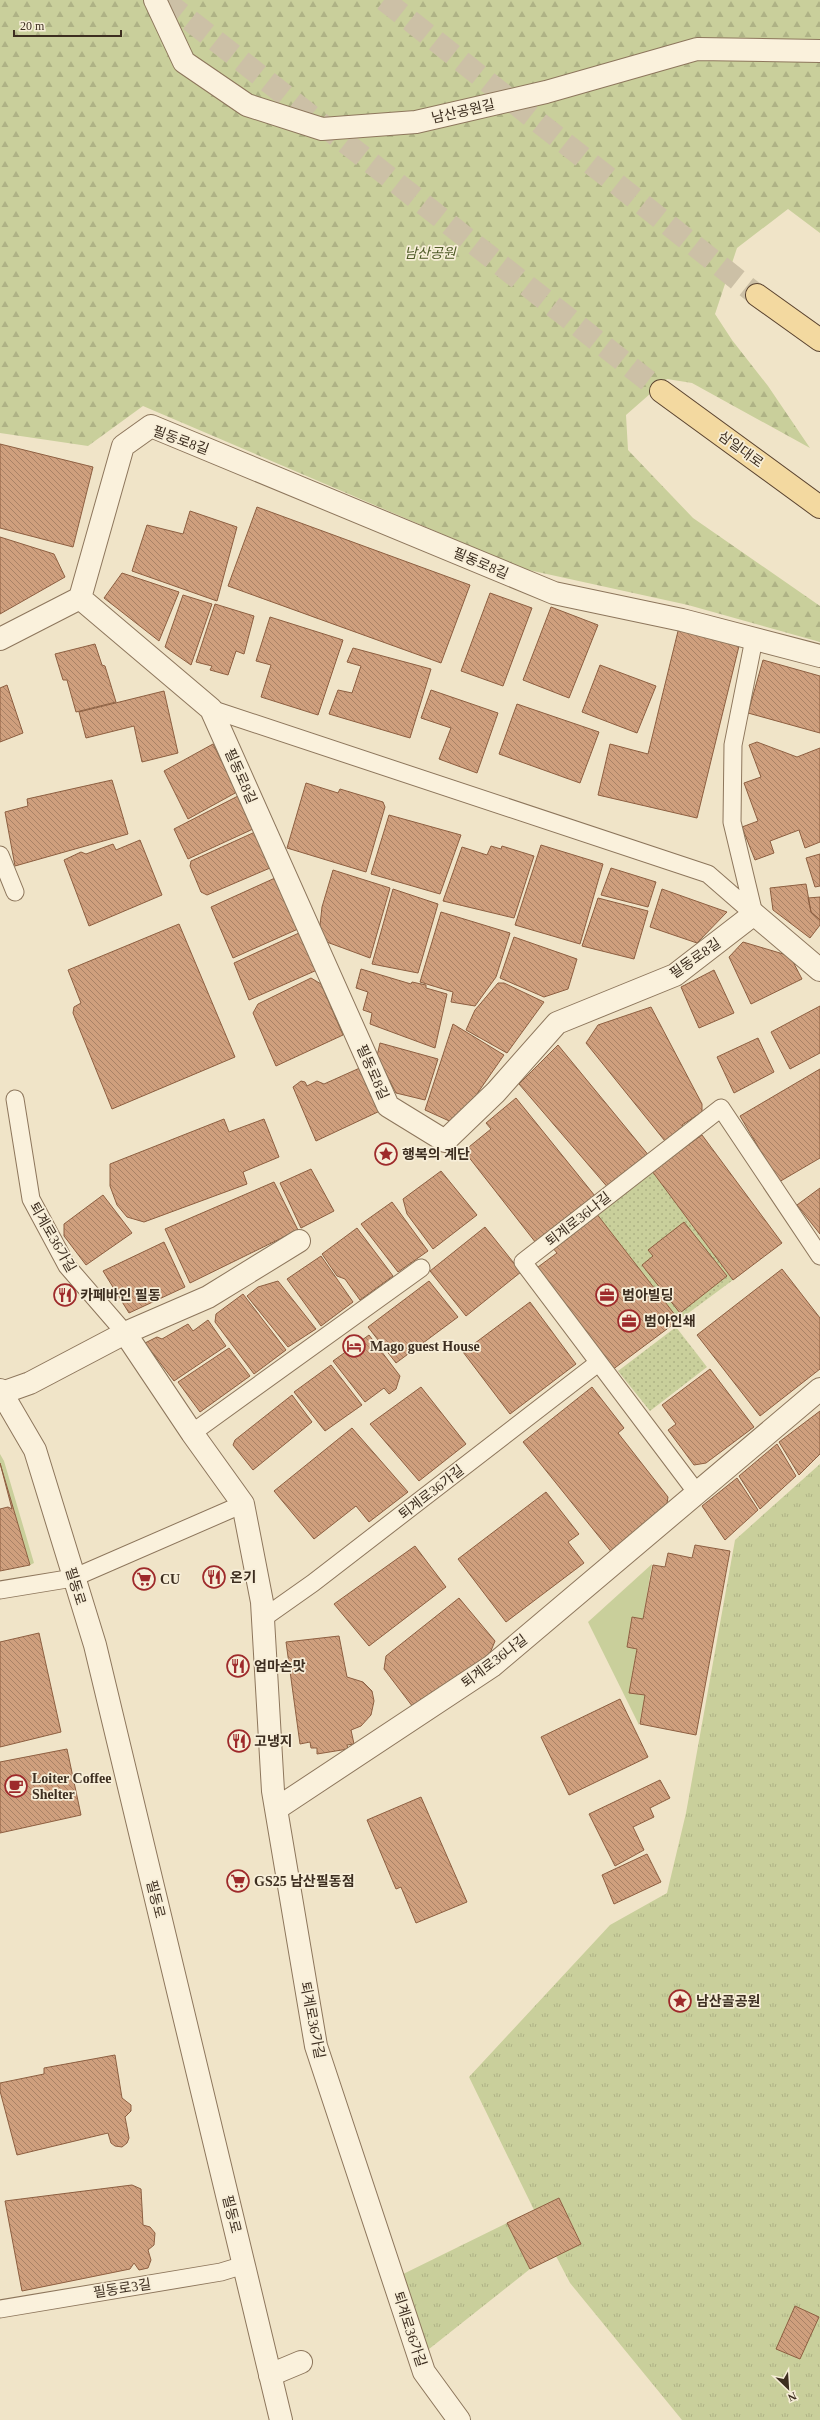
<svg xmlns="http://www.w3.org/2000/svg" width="820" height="2420" font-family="'Times New Roman','Noto Sans KR',serif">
	<defs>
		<pattern id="grass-dots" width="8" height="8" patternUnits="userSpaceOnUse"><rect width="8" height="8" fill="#c9cf9b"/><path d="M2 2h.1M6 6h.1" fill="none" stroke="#aeb285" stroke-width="1.8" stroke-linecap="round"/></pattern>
		<pattern id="forest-firs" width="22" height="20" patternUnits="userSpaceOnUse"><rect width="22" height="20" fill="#c9cf9b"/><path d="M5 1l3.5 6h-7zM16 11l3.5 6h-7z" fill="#aeb285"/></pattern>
		<pattern id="park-tufts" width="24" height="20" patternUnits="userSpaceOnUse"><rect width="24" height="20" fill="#c9cf9b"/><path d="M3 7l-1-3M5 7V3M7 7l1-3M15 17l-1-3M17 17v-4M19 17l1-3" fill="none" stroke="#aeb285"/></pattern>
		<pattern id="building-back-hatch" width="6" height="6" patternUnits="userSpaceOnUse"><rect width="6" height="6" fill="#cf9f7d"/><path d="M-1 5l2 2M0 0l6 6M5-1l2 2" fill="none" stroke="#a98266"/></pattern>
	</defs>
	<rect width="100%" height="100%" fill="#f0e4c8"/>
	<path fill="url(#grass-dots)" d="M652 1171 733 1280 679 1320 596 1213Z
		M676 1327 707 1367 650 1411 618 1371Z"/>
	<path fill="url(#forest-firs)" d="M0 0H820V233L788 209 737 248 715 314 732 340 768 386 810 448 692 383 667 379 626 415 628 450 693 518 820 606V642L688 605 524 569 143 406 88 446 0 433Z"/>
	<path fill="url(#park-tufts)" d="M820 1464V2420H682L570 2283 556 2256 581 2243 559 2198 534 2210 469 2077 610 1925 667 1893 686 1813 735 1540Z
		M507 2223 530 2269 419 2357 393 2279Z"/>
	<path fill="#c9cf9b" d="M0 1454 4 1461 34 1563 30 1565 0 1463Z
		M652 1564 643 1619 632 1617 627 1647 637 1649 629 1693 645 1695 639 1725 588 1622Z"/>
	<path fill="url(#building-back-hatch)" stroke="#8d5f41" d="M0 444 93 467 73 547 0 528Z
		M257 507 470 585 441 663 228 586Z
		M190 511 237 527 217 601 132 571 147 525 183 534Z
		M0 537 54 554 65 577 0 614Z
		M122 573 179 592 159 641 104 598Z
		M490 593 532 608 503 686 461 671Z
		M183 595 212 604 191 665 165 647Z
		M215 604 254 616 244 654 236 651 228 675 210 670 212 666 196 662Z
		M551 607 598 625 569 698 523 680Z
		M270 617 343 640 318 715 261 697 271 665 256 661Z
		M679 627 740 642 697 818 598 795 610 744 648 754Z
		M95 644 102 665 105 666 116 702 76 712 67 680H63L55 654Z
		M353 648 431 669 410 738 329 714 338 690 352 693 361 666 347 662Z
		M763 660 820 676V733L748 713Z
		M600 665 656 686 637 733 582 712Z
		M7 685 23 733 0 742V688Z
		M431 690 498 713 477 773 439 759 451 728 421 718Z
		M164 691 178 753 142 762 134 726 86 738 79 712Z
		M517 704 599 732 580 783 499 754Z
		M757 742 797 757 820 748V842L805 848 799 830 770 841 774 853 755 860 742 827 758 821 744 783 761 777 749 745Z
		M213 744 237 792 188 819 164 771Z
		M112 780 128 834 15 866 5 812 28 806 27 799Z
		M306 783 338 793 340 789 383 802 385 807 366 872 287 848Z
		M238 796 253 829 188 859 174 829Z
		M389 815 461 835 440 894 371 874Z
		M255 832 270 868 207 895 201 892 190 866 191 861Z
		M140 840 162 895 89 926 64 860 81 852 86 854 113 844 116 850Z
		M541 845 603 864 580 944 515 925Z
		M491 846 501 849 502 846 534 856 514 918 443 901 462 847 487 855Z
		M820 854V886L815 887 806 858Z
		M611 868 656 882 648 907 601 895Z
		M333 870 390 888 370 958 324 941 320 925 322 907Z
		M275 878 298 929 233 958 211 907Z
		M806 884 811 912 820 920V925L810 938 773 910 770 888Z
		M393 889 438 904 418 973 372 964Z
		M662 889 727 912 697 943 650 927Z
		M820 897V920L811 912 808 898Z
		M598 898 648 911 634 959 582 946Z
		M441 912 510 933 496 977 475 1006 451 1002 453 992 420 982Z
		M179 924 235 1057 112 1109 73 1013 74 1007 81 1003 68 970Z
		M299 933 317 970 249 1000 234 963Z
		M514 937 577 959 568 989 544 997 500 978Z
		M743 942 790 956 802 979 751 1004 729 957Z
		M361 969 411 984 412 982 426 985V988L447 994 435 1048 370 1024 372 1013 363 1010 368 992 356 988Z
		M714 970 734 1013 699 1028 681 987Z
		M311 978 321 984 343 1035 276 1066 253 1013 258 1004Z
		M498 983H504L544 1002 507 1053 466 1030 475 1010Z
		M820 1006V1053L790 1069 771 1032Z
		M651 1007 702 1104V1112L682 1125 686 1132 669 1146 586 1043 598 1025Z
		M453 1024 504 1055 456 1124 425 1110Z
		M758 1038 774 1072 734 1093 717 1057Z
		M380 1043 438 1059 425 1100 396 1093 377 1056Z
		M558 1045 650 1157 610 1190 519 1084Z
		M362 1067 382 1110 316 1141 293 1087 301 1081 305 1082 307 1086 317 1081 324 1084Z
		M820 1069V1158L779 1182 740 1116Z
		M516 1098 595 1196 536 1243 464 1151 491 1129 486 1123Z
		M224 1119 229 1132 264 1119 279 1157 243 1172 247 1184 144 1222 127 1217 117 1205 110 1186V1164Z
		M702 1135 782 1243 733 1280 652 1171Z
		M311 1169 334 1211 301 1228 280 1183Z
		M441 1171 477 1215 433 1249 407 1214 403 1199Z
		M274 1182 298 1230 190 1283 165 1229Z
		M820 1188V1234L797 1205Z
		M103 1195 132 1233 86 1265 64 1236V1224Z
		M392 1202 428 1251 398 1272 361 1224Z
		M596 1213 679 1320 612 1370 534 1270 557 1253 552 1247Z
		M684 1222 727 1276 680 1313 642 1265 653 1256 648 1250Z
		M485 1227 521 1272 466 1316 430 1271Z
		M357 1228 393 1276 360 1300 345 1279 337 1276 322 1254Z
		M164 1242 185 1287 129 1313 103 1271Z
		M321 1256 353 1302 321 1326 287 1279Z
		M782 1269 820 1318V1369L760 1416 697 1335Z
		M278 1281 316 1329 288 1347 247 1296 258 1287Z
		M429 1281 458 1317 396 1363 368 1327Z
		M243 1294 286 1350 254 1374 215 1322 216 1314Z
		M530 1302 576 1364 510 1414 463 1352Z
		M208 1320 226 1346 174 1381 145 1343 157 1337 162 1339 188 1324 193 1331Z
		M369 1335 400 1376 396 1389 389 1394 384 1388 365 1402 333 1361Z
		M229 1348 250 1376 200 1412 178 1382Z
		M331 1365 362 1405 325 1431 294 1392Z
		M710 1369 754 1427 706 1463 694 1465 668 1430 676 1424 662 1405Z
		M421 1387 466 1444 419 1481 370 1424Z
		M592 1387 624 1428 618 1433 668 1497 666 1510 613 1554 523 1442Z
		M292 1395 312 1422 253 1470 233 1445 235 1440Z
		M820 1411V1454L799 1475 779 1442Z
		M352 1428 408 1492 369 1522 356 1506 314 1539 274 1491Z
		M777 1444 796 1476 760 1509 739 1476Z
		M0 1463 30 1565 0 1571V1509L8 1507 12 1509Z
		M737 1478 758 1510 725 1540 702 1506Z
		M546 1492 579 1534 568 1542 584 1563 506 1622 458 1559Z
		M695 1545 730 1551 696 1735 640 1724 645 1695 629 1693 637 1649 627 1647 632 1617 643 1619 653 1565 665 1567 668 1553 692 1558Z
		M415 1546 446 1587 369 1646 334 1604Z
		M459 1598 495 1641 486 1663 416 1711 384 1669 386 1656Z
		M39 1633 61 1732 0 1747V1642Z
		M339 1636 347 1677 363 1682 372 1691 374 1701 371 1715 361 1726 351 1730 354 1744 347 1745 348 1749 317 1754V1748H311L310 1742 300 1744 286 1642Z
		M620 1699 648 1757 569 1795 541 1737Z
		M67 1749 81 1815 0 1833V1762Z
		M660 1780 670 1798 650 1808 654 1817 633 1827 644 1850 615 1866 589 1814Z
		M421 1797 467 1902 416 1923 401 1887 396 1889 367 1820Z
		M647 1854 661 1882 614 1904 602 1875Z
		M115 2055 122 2098 131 2105V2111L125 2117 129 2138 127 2143 122 2147 115 2146 111 2143 108 2133 17 2155 0 2091V2083L44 2074V2068Z
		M132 2185 141 2189 143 2225 150 2227 155 2233 154 2245 148 2250 151 2260 148 2268 139 2270 134 2263 130 2269 22 2291 5 2201Z
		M559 2198 581 2244 530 2269 507 2223Z
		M795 2306 819 2317 800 2359 776 2349Z"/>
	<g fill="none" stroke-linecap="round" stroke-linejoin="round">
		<path stroke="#ccc0a6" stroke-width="22" stroke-dasharray="22 11" stroke-linecap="butt" d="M164 0 661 391
			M384 0 757 295"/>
		<g stroke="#8d765c" stroke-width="19">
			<path id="service" d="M211 709 708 874 754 914 732 822 733 745 754 639
				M0 855 15 892
				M15 1099 31 1199 67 1266 125 1333
				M192 1433 421 1268
				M697 1493 523 1262 721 1108 820 1256
				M0 1590 73 1578 243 1504
				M262 1619 313 1583 598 1363
				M0 2309 221 2272 244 2265"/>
		</g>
		<g stroke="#8d765c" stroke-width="24">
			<path id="pedestrian" d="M155 0 184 62 247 105 322 129 416 122 546 92 697 49 820 51
				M270 2375 301 2362"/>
		</g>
		<g stroke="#8d765c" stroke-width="24">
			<path id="minor" d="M80 598 211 709 388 1106 445 1141 496 1092 557 1023 675 975 754 914 820 970
				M0 639 80 598 123 446 151 426 554 593 682 620 820 656
				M125 1333 192 1433 243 1504 262 1602 273 1791 316 2046 424 2372 459 2420
				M2 1393 30 1383 125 1333 208 1297 299 1241
				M276 1809 492 1666 820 1389"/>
		</g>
		<g stroke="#8d765c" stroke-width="24">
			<path id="tertiary" d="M0 1390 35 1450 95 1645 281 2420"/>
		</g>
		<g stroke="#5b4430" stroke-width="24">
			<path id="primary" d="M757 295 820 340
				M661 391 820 507"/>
		</g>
		<use href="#service" stroke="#faf1dc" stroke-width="17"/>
		<use href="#pedestrian" stroke="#faf1dc" stroke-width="22"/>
		<use href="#minor" stroke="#faf1dc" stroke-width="22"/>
		<use href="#tertiary" stroke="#faf1dc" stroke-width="22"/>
		<use href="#primary" stroke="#f3d9a0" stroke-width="22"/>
	</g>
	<defs>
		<g id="sight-ring" transform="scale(1.15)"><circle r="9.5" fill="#f7eed8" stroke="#9e2a2b" stroke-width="1.5"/><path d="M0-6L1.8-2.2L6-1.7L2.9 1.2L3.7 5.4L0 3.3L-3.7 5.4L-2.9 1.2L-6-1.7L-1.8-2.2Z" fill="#9e2a2b"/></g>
		<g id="restaurant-ring" transform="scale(1.15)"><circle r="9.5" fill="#f7eed8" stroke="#9e2a2b" stroke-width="1.5"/><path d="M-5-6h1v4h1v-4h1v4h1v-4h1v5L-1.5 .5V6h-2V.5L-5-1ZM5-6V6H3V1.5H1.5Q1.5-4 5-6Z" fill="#9e2a2b"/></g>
		<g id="office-ring" transform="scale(1.15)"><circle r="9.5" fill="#f7eed8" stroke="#9e2a2b" stroke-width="1.5"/><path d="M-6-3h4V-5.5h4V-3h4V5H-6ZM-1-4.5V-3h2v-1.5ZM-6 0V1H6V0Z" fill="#9e2a2b"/></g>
		<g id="hotel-ring" transform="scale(1.15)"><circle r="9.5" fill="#f7eed8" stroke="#9e2a2b" stroke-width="1.5"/><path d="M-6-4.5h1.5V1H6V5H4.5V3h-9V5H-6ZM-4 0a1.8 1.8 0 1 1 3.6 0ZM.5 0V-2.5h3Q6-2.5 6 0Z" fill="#9e2a2b"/></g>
		<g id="supermarket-ring" transform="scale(1.15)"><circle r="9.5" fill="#f7eed8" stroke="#9e2a2b" stroke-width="1.5"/><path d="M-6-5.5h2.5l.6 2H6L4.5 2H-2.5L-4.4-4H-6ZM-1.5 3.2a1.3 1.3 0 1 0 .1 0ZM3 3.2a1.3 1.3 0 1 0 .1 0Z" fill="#9e2a2b"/></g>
		<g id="cafe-ring" transform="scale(1.15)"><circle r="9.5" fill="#f7eed8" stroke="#9e2a2b" stroke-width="1.5"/><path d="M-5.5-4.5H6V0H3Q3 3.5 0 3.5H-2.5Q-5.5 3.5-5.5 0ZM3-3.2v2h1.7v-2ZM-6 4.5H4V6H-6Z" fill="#9e2a2b"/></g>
	</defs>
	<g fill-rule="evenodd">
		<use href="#sight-ring" x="386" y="1154"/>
		<use href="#restaurant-ring" x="65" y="1295"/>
		<use href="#office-ring" x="607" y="1295"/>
		<use href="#office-ring" x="629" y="1321"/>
		<use href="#hotel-ring" x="354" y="1346"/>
		<use href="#restaurant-ring" x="214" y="1577"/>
		<use href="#supermarket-ring" x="144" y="1579"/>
		<use href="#restaurant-ring" x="238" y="1666"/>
		<use href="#restaurant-ring" x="239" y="1741"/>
		<use href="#cafe-ring" x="16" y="1786"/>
		<use href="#supermarket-ring" x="238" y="1881"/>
		<use href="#sight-ring" x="680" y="2001"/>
	</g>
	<g text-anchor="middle" stroke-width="3.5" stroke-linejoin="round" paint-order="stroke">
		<g font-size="14" fill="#3d2e20" stroke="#f7eed8">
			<text transform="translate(463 111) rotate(-13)" y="5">남산공원길</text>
			<text transform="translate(181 440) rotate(20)" y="5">필동로8길</text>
			<text transform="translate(741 449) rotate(36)" y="5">삼일대로</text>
			<text transform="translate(481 563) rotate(23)" y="5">필동로8길</text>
			<text transform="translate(241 776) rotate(66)" y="5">필동로8길</text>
			<text transform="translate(695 958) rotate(-35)" y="5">필동로8길</text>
			<text transform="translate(373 1072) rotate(66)" y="5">필동로8길</text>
			<text transform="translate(578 1219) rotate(-38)" y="5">퇴계로36나길</text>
			<text transform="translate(53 1237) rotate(60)" y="5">퇴계로36가길</text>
			<text transform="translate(431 1492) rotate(-38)" y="5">퇴계로36가길</text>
			<text transform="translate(76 1586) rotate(73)" y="5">필동로</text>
			<text transform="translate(494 1661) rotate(-37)" y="5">퇴계로36나길</text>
			<text transform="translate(156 1899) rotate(76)" y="5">필동로</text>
			<text transform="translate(313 2020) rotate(79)" y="5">퇴계로36가길</text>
			<text transform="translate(232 2214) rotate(76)" y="5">필동로</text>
			<text transform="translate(122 2288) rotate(-9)" y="5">필동로3길</text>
			<text transform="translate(410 2329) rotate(72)" y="5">퇴계로36가길</text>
		</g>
		<g font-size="14" font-style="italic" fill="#4d5a26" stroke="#f7eed8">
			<text x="430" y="258">남산공원</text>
		</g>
		<g font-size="14" font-weight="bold" fill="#3d2e20" stroke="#f7eed8" text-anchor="start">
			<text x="402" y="1159">행복의 계단</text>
			<text x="80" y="1300">카페바인 필동</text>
			<text x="622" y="1300">범아빌딩</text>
			<text x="644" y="1326">범아인쇄</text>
			<text x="370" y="1351">Mago guest House</text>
			<text x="230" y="1582">온기</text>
			<text x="160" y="1584">CU</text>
			<text x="254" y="1671">엄마손맛</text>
			<text x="254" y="1746">고냉지</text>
			<text x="32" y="1783">Loiter Coffee<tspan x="32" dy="16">Shelter</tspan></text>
			<text x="254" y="1886">GS25 남산필동점</text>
			<text x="696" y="2006">남산골공원</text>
		</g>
	</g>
	<g transform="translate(788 2388) rotate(155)" stroke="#f7eed8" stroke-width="3" paint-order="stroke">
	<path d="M0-3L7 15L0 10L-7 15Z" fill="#3d2e20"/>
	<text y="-6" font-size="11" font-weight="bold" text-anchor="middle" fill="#3d2e20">N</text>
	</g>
	<path d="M14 30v6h107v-6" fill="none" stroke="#3d2e20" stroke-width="2"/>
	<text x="20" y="30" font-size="12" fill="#3d2e20" stroke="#f7eed8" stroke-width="3" paint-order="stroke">20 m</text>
</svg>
